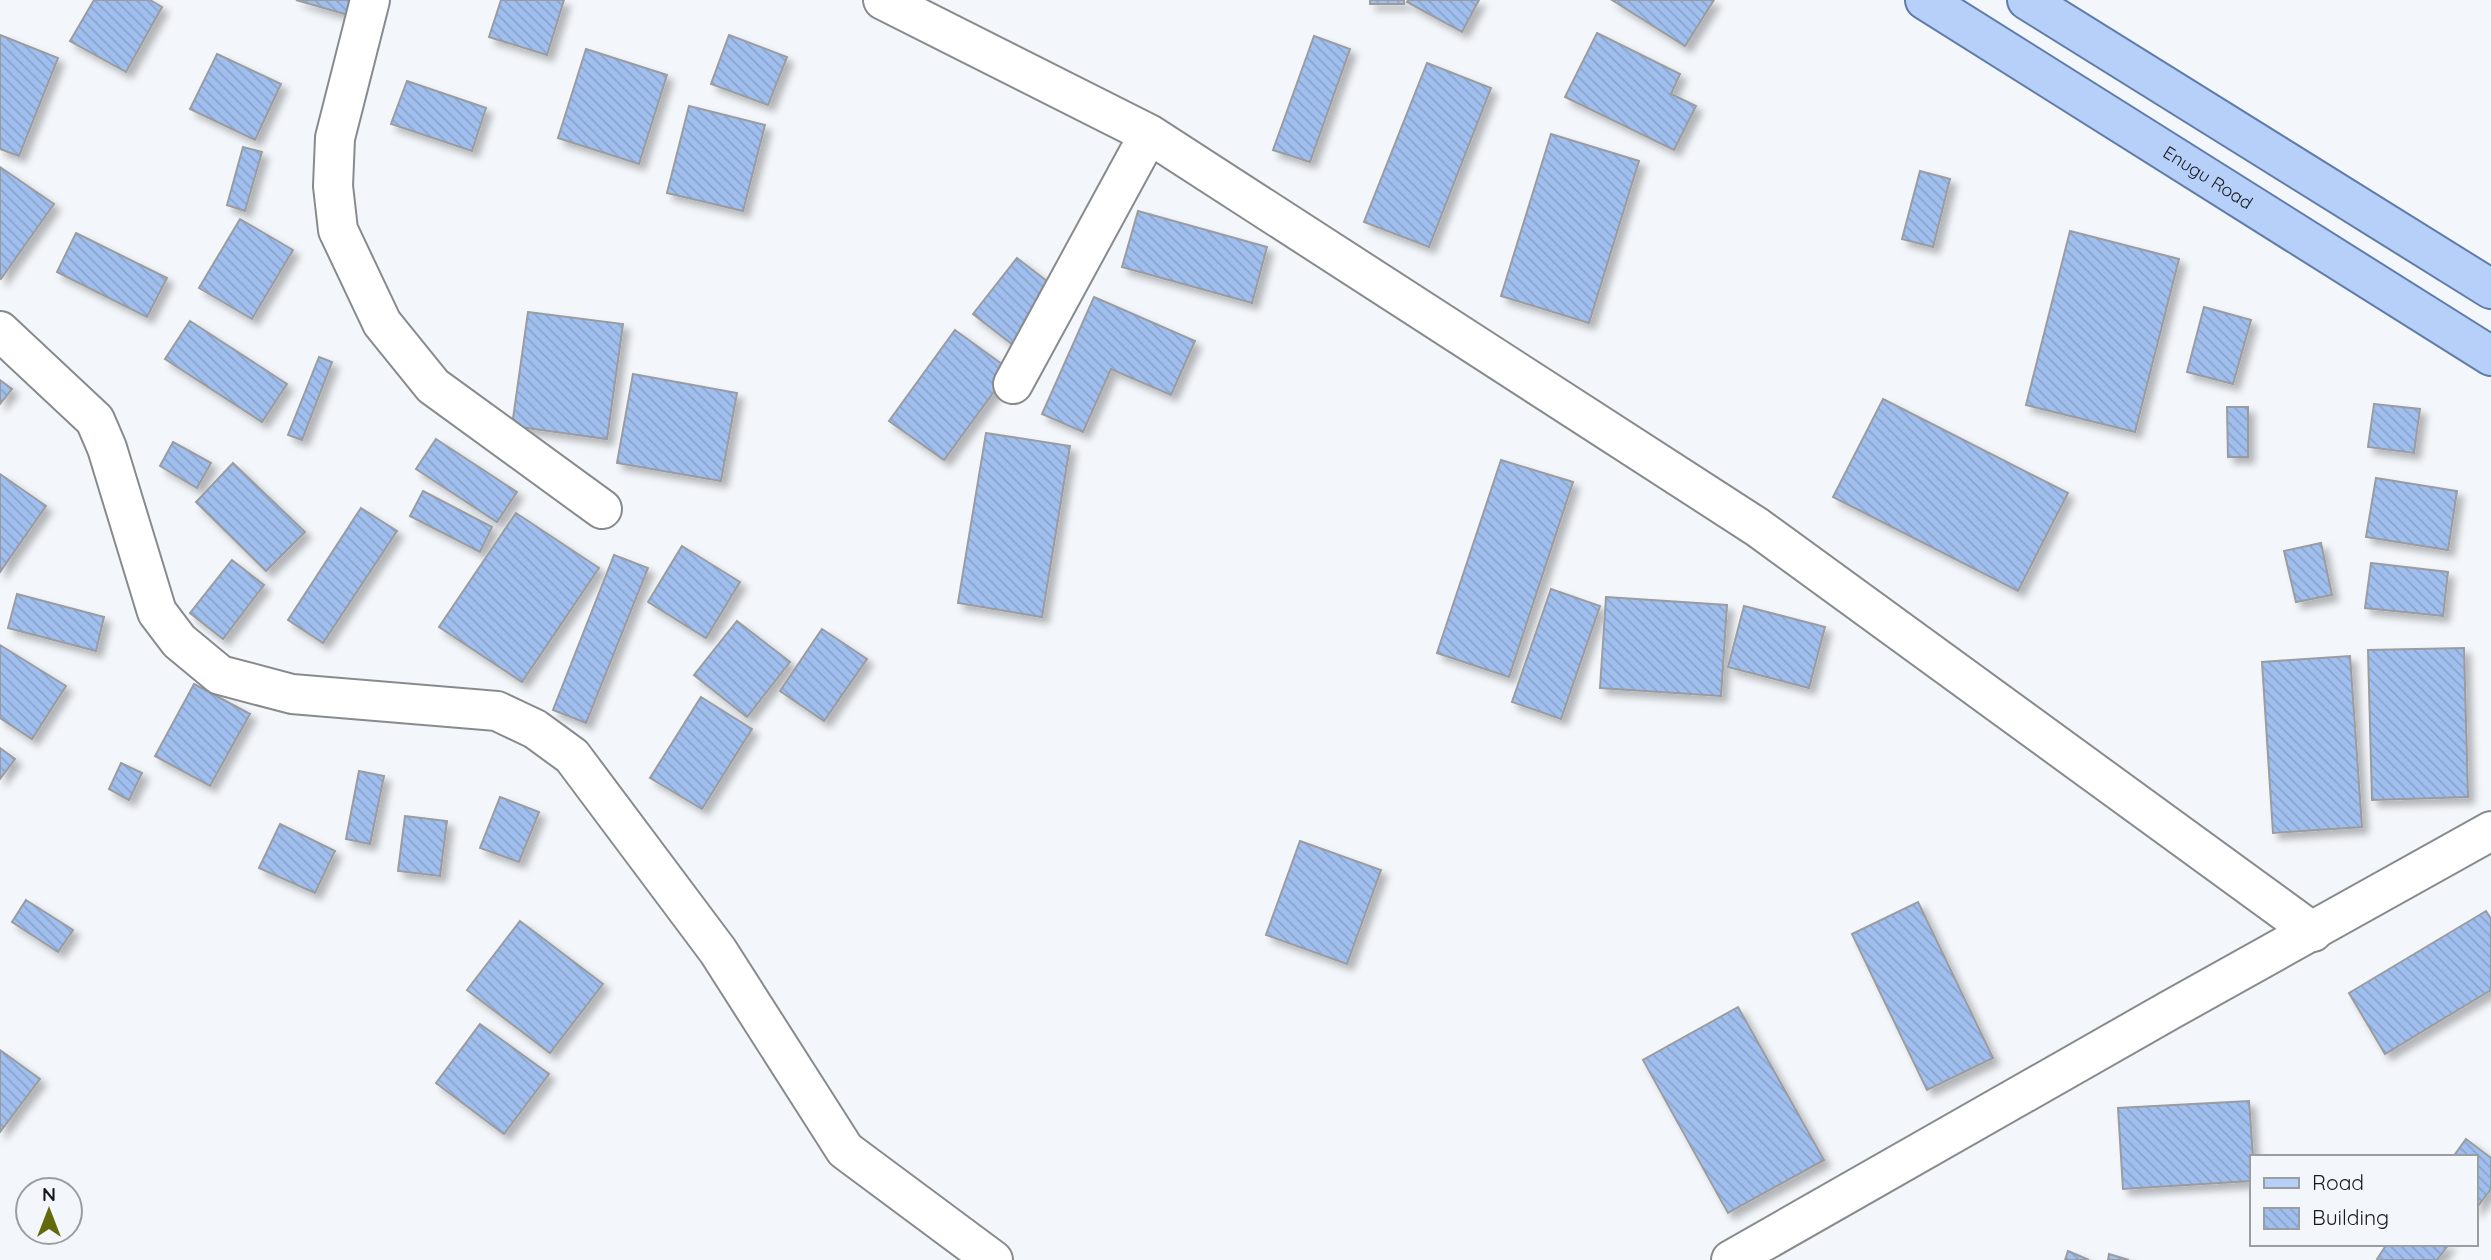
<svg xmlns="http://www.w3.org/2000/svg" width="2491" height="1260" font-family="Quicksand,sans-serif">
	<defs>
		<pattern id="building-back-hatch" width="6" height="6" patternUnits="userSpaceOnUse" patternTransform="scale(1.75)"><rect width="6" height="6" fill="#a0bfef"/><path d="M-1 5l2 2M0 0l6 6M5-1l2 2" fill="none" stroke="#89a4cc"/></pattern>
		<filter id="shadow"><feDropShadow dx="6" dy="6" stdDeviation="3.5" flood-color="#0004"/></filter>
	</defs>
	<rect width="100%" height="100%" fill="#f3f6fa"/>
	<path fill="url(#building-back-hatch)" stroke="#9a9ca0" stroke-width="2" filter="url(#shadow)" d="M94 0H150L162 7 126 72 70 41Z
		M296 0H360L355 17Z
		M501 0H564L547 55 489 37Z
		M1370 0H1404V4H1370Z
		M1408 0H1479L1462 32 1407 2Z
		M1612 0H1714L1685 46Z
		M1597 33 1680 74 1671 94 1696 106 1674 150 1565 97Z
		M0 35 58 58 19 156 0 149Z
		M729 35 787 57 768 105 711 84Z
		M1314 36 1350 49 1310 162 1273 150Z
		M586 49 667 75 639 164 558 138Z
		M217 54 281 84 255 140 190 109Z
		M1427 63 1491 88 1429 247 1364 222Z
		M407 81 486 108 472 151 391 124Z
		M689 106 765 125 743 211 667 193Z
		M1551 134 1639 161 1589 323 1501 296Z
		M243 147 262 152 245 211 227 205Z
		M0 167 54 204 1 279 0 278Z
		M1920 171 1950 179 1933 247 1902 239Z
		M1138 211 1267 247 1252 303 1122 267Z
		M240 219 293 250 252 319 199 288Z
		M2070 231 2179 259 2135 432 2026 405Z
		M76 233 167 278 147 317 57 272Z
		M1017 258 1061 292 1017 348 973 314Z
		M1094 297 1195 341 1171 395 1111 369 1083 432 1042 414Z
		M2204 307 2251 320 2233 384 2187 372Z
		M528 312 623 324 607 439 512 426Z
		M190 321 287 384 262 422 165 359Z
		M955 330 1010 370 944 460 889 421Z
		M319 357 332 362 302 440 288 435Z
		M633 374 737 393 721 481 617 463Z
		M0 380 12 389 0 404Z
		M1883 399 2068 493 2018 591 1833 497Z
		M2374 404 2420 409 2414 453 2368 447Z
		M2227 407H2248V457H2228Z
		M986 433 1070 446 1042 617 958 603Z
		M436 439 517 492 497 522 416 469Z
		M173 442 211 463 197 488 160 466Z
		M1501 460 1573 482 1509 677 1437 653Z
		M233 463 305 532 266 571 196 502Z
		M0 474 46 506 0 572Z
		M2376 478 2457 491 2448 550 2366 537Z
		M423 491 492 527 480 552 410 516Z
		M361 508 397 531 323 643 288 620Z
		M516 513 599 568 522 682 439 627Z
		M2321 543 2332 595 2296 602 2284 551Z
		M682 546 740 582 706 638 648 602Z
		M614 555 648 568 586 723 553 710Z
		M232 560 264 585 223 639 190 613Z
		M2371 563 2448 572 2443 616 2365 608Z
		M1551 589 1600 606 1561 719 1512 702Z
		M17 594 104 617 96 651 8 628Z
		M1606 597 1727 605 1721 696 1600 688Z
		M1744 606 1825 627 1809 688 1728 667Z
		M737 621 790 662 747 717 694 675Z
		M822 629 867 659 824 721 780 691Z
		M0 645 66 686 32 739 0 718Z
		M2464 648 2468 797 2372 800 2368 650Z
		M2350 656 2362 827 2273 833 2262 662Z
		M194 684 250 714 210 786 155 756Z
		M701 697 752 729 702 809 650 778Z
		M0 748 15 759 0 779Z
		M121 763 142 773 129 800 109 789Z
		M359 771 384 776 370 844 346 839Z
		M500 797 539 812 519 862 480 848Z
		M405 816 447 821 440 876 398 871Z
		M280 824 335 851 315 893 259 868Z
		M1300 841 1381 870 1347 964 1266 935Z
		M26 900 73 930 58 952 12 922Z
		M1918 902 1993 1058 1927 1090 1852 934Z
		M2486 911 2491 919V990L2385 1054 2349 993Z
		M520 921 603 984 550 1053 467 990Z
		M1738 1007 1824 1160 1728 1213 1643 1060Z
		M480 1024 549 1074 504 1134 436 1083Z
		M0 1050 40 1079 0 1132Z
		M2249 1101 2253 1157 2251 1181 2123 1189 2118 1108Z
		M2466 1139 2491 1158V1189L2475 1210V1157H2453Z
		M2387 1244H2449L2437 1260H2378L2377 1259Z
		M2068 1251 2089 1260H2065Z
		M2109 1254 2129 1260H2108Z"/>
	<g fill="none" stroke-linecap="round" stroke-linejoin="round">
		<g stroke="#888b8e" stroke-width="42">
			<path id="minor" d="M370 0 335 138 333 186 338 230 382 323 433 386 602 509
				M883 0 1149 134 1757 527 2313 932
				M0 331 95 420 107 448 157 612 179 641 220 675 292 694 497 711 535 729 572 756 718 951 845 1150 993 1260
				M1013 384 1149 134"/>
		</g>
		<g stroke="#888b8e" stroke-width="42">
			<path id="tertiary" d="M1731 1260 2170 1010 2491 831"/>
		</g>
		<g stroke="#607ca9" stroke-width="42">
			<g id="primary">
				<path id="s1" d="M1925 0 2491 356"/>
				<path d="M2027 0 2491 289"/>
			</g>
		</g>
		<use href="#minor" stroke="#fff" stroke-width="38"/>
		<use href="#tertiary" stroke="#fff" stroke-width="38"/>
		<use href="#primary" stroke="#b6d0fa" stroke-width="38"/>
	</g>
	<g text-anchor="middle" stroke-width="7" stroke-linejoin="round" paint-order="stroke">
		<g font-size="18" fill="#18191b" stroke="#f3f6fa">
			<text dy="6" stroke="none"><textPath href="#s1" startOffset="334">Enugu Road</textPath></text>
		</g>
	</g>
	<rect x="2250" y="1155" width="228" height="91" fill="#f3f6fa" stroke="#9b9ea1" stroke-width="2"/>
	<rect x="2264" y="1178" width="35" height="10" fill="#b6d0fa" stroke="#9b9ea1" stroke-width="2"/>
	<text x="2312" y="1190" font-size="21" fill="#18191b">Road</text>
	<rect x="2264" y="1208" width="35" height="21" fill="url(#building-back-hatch)" stroke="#9b9ea1" stroke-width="2"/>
	<text x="2312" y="1225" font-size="21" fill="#18191b">Building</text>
	<g transform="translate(49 1211)"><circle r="33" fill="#f3f6fa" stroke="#9b9ea1" stroke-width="2"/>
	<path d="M0-5L12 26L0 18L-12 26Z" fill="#636a0c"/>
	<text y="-10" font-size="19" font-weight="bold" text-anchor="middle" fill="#18191b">N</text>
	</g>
</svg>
